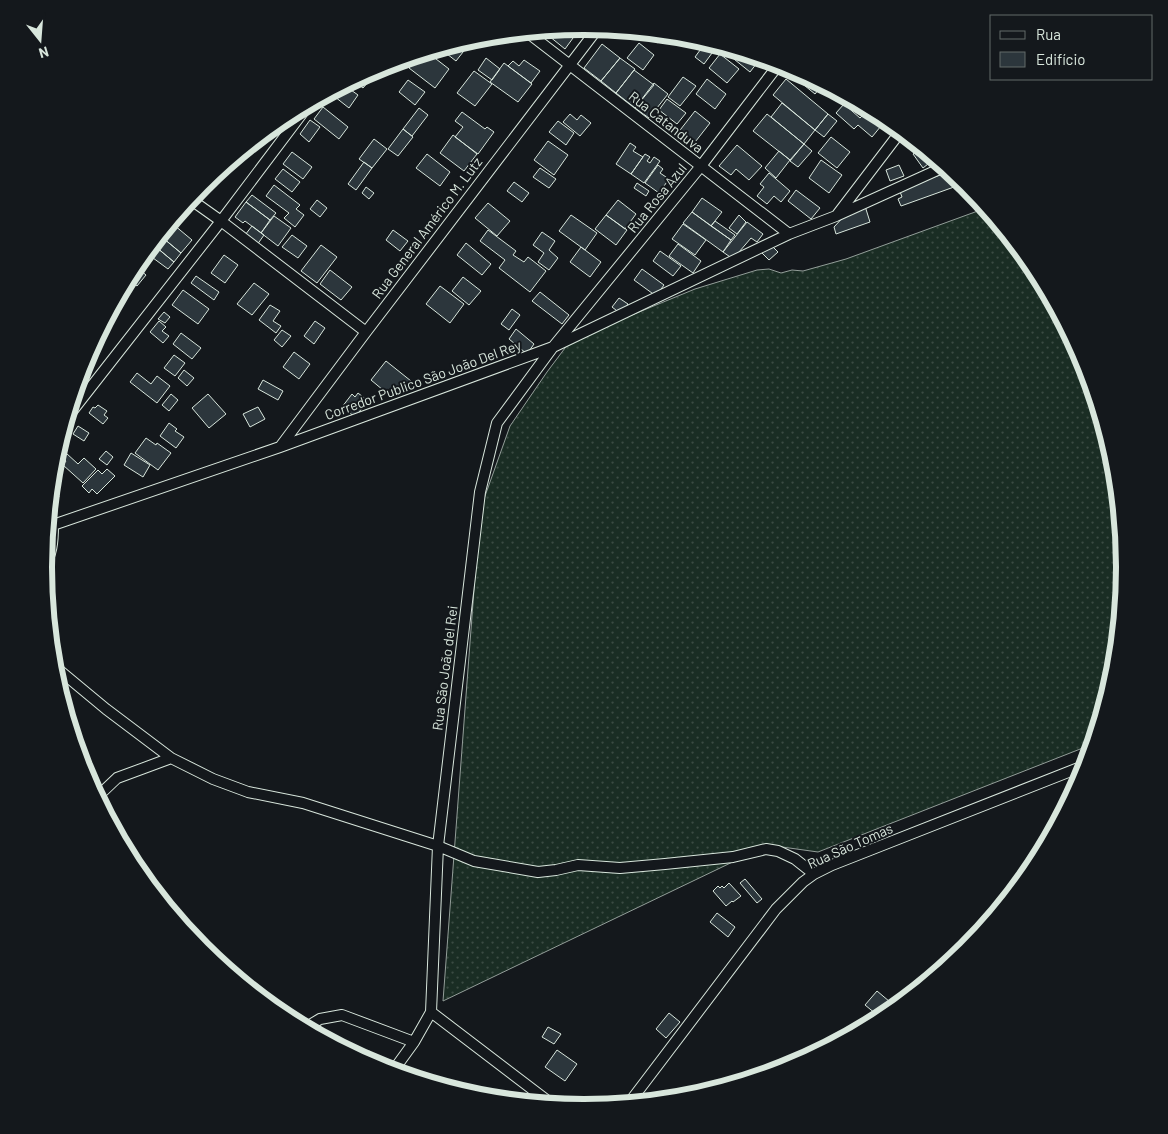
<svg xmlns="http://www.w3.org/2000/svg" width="1168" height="1134" font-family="Barlow,sans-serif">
	<defs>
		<pattern id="grass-dots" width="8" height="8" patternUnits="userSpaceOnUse" patternTransform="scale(1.25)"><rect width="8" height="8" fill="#1a2d24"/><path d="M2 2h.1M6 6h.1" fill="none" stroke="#3b4b43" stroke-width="1.8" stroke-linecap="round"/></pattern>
	</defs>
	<rect width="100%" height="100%" fill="#14181c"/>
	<path fill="url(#grass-dots)" stroke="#939e99" d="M986 208 1034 267 1084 360 1114 462 1125 567 1114 673 1093 744 818 852 768 845 443 1001 480 510 510 426 547 372 571 340 695 289 757 270 769 269 781 273 792 270 803 271 846 259Z"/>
	<path fill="#2c363c" stroke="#d8e6dc" d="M579 27 573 35 564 28Z
		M554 29H561L573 38 565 49 549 36Z
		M644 32 665 34 658 43Z
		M474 38 456 61 447 54 455 44Z
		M706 42 715 49 704 64 695 57Z
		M639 43 654 55 643 70 627 58Z
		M602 44 620 58 601 81 584 68Z
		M727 48 758 57 760 59 750 72 724 51Z
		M427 52 449 69 435 88 409 68 419 55Z
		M720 54 739 69 727 83 709 68Z
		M486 58 500 69 492 80 478 70Z
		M620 58 635 69 616 93 601 81Z
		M524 60 540 71 531 83 508 66 513 61 519 66Z
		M391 63 383 74 375 68 377 67Z
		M504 63 532 84 518 102 490 82Z
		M634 70 654 85 635 108 616 93Z
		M371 71 375 74 363 88 353 80Z
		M474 71 492 84 475 106 457 93Z
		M798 71 823 84 815 94 794 77Z
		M683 77 696 86 680 106 668 97Z
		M707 79 726 94 715 109 696 94Z
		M786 79 828 114 815 130 773 95Z
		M408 80 425 92 415 105 399 92Z
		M654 83 668 94 649 118 635 108Z
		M344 85 358 95 349 108 330 93Z
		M667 99 686 113 677 124 659 110Z
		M782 103 815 130 804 144 771 117Z
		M844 104 860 118 864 114 860 111 864 106 881 116 876 121 881 126 872 137 858 125 854 129 836 113Z
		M323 107 348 127 339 139 314 119Z
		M419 108 428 115 412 136 403 129Z
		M695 111 710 123 692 146 677 134Z
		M462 112 485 129 487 127 494 132 478 154 455 137 463 127 455 121Z
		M570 114 577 120 581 115 591 123 580 136 563 122Z
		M767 114 804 144 790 160 753 131Z
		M828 114 837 121 824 137 815 130Z
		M310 120 320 127 309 142 300 134Z
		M558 121 574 133 566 145 549 132Z
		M403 129 413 137 398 156 388 149Z
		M453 135 477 154 464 171 440 153Z
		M831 137 850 152 837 168 818 153Z
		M374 139 387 149 372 168 359 159Z
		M548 141 568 155 554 175 534 160Z
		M630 143 636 147 633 151 643 157 631 174 616 164Z
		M804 144 812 151 798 167 790 161Z
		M737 145 762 166 749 180 736 169 731 175 719 166Z
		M921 148 927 153 933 160 923 168 913 154Z
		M779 151 790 160 776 178 765 168Z
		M292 152 312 167 303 179 283 164Z
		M427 154 450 172 440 186 416 168Z
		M645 154 650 157 647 161 650 163 654 157 660 161 644 183 631 174Z
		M821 160 842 175 829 193 809 178Z
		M364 162 372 168 356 190 348 184Z
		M658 165 663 169 660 173 669 179 659 193 645 183Z
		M899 165 904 176 890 181 886 170Z
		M540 168 556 179 549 188 533 177Z
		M283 169 300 182 292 192 275 179Z
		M949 172 954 187 901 206 898 199 902 197 899 189Z
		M769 173 790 191 781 202 774 196 767 204 757 196 764 187 760 184Z
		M514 182 529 193 522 202 507 191Z
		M637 183 649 191 646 196 634 188Z
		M274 185 300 205 296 209 304 215 295 227 284 218 289 213 266 196Z
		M366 187 374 193 369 199 362 193Z
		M796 190 820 208 811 219 788 201Z
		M252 195 276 213 270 220 246 202Z
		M702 198 722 212 711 226 692 212Z
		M317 200 327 208 320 217 310 209Z
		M618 200 636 214 625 229 606 215Z
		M246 202 270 220 261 233 245 221 243 223 235 217Z
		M488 203 510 221 497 236 475 218Z
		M865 206 870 222 836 234 834 227 848 212Z
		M692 212 731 240 723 252 683 223Z
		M571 215 597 233 585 250 559 231Z
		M606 215 627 230 616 245 595 229Z
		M739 215 746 222 737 234 729 228Z
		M274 216 291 228 278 246 261 233Z
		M715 221 735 235 731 240 711 226Z
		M747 222 763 234 757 242 751 238 733 259 723 252Z
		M170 223 174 225 149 255 146 252Z
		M683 224 706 240 695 255 672 239Z
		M174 225 192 240 181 253 163 238Z
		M252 226 264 235 257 245 245 235Z
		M393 230 408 241 400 251 386 240Z
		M488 230 516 251 513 255 524 262 528 257 546 271 530 292 499 268 505 260 480 241Z
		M542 232 555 241 549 250 558 258 549 270 538 262 544 253 533 245Z
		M292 235 307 246 298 258 282 247Z
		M163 238 181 253 174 262 156 247Z
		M466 243 491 264 482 275 457 255Z
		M678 244 701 261 693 273 669 256Z
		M770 244 778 252 769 260 761 252Z
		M321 245 337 257 317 283 301 271Z
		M156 247 174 262 168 269 149 255Z
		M581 247 601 262 590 277 570 262Z
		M660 251 681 266 673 276 653 261Z
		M224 255 238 265 225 283 211 273Z
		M135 266 146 275 137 286 128 279Z
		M642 269 664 285 656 296 634 280Z
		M330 270 352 287 341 300 320 284Z
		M196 276 219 292 214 300 191 283Z
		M463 277 481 291 469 305 452 291Z
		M254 283 269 294 252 315 237 304Z
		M440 286 464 304 450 323 426 304Z
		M183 290 209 309 198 324 172 305Z
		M540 292 569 315 562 324 532 301Z
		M619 298 628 304 621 314 612 307Z
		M270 305 280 311 273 321 281 326 276 333 259 320Z
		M512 309 520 315 509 330 501 324Z
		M111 311 116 314 108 326 104 323Z
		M164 312 170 317 165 323 158 319Z
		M159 321 166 327 162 331 169 336 163 343 150 332Z
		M315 321 325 328 314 344 304 336Z
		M516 329 534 344 527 354 509 339Z
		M282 330 291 336 282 347 274 340Z
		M99 333 103 336 92 347V346Z
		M181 333 201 348 192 359 173 344Z
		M294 352 310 364 299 379 283 367Z
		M174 355 185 363 175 376 164 368Z
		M386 361 411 381 400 395 393 389 389 395 371 380Z
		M184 370 194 378 187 386 178 378Z
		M137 373 151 384 157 376 170 386 157 403 130 382Z
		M263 380 283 391 278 400 258 389Z
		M358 393 368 401 355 417 342 407 352 394 355 397Z
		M171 394 178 400 169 411 162 405Z
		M208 394 226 414 209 428 192 408Z
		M98 405 107 411 104 415 108 418 103 424 89 413 93 407 95 408Z
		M258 407 265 419 250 427 243 414Z
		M169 423 177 429 175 431 184 437 176 448 160 436Z
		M78 426 89 433 84 441 73 434Z
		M146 438 156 445 157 443 171 453 158 470 135 453Z
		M106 451 113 457 107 465 99 459Z
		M66 453 78 464 84 458 96 469 83 483 63 465 66 461 62 457Z
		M131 453 150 465 143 477 124 465Z
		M107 469 115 476 97 494 92 489 89 493 82 486 98 470 102 474Z
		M55 484 59 497 50 500 51 485Z
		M745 879 762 899 757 903 740 883Z
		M729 883 741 896 733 902 732 901 726 906 713 891 718 886 720 888 722 886 724 888Z
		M717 913 735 927 728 937 710 922Z
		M877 991 896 1007 881 1018 865 1005Z
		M669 1013 680 1022 666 1038 656 1029Z
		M548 1027 561 1034 554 1044 542 1037Z
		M557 1050 577 1064 565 1081 545 1067Z
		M369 1051 385 1062 381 1068 363 1059Z"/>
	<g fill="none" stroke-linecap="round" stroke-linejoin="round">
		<g stroke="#d8e6dc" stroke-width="12">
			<path id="minor" d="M527 32 789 234
				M190 199 221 221 366 332
				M837 215 901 131
				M66 419 221 221 310 103
				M280 447 366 332 598 28
				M53 525 280 447 553 347 789 234 836 216 944 167
				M43 569C52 554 53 542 53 525
				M53 665 106 709 171 758 213 779 248 792 303 803 438 846 474 861 538 872 556 870 578 865 620 868 665 864 733 857 766 849 778 851 795 859 814 874
				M97 797 117 778 171 758
				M431 1012 553 1105
				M305 1028 320 1019 342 1015 414 1042 431 1012 438 846 480 492 497 423 553 347 701 166 779 64
				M393 1071 414 1042
				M629 1103 776 909 803 882 814 874 832 865 1086 765"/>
		</g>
		<use href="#minor" stroke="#14181c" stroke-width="10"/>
	</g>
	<g text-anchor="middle" stroke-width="4" stroke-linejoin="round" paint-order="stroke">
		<g font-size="14" fill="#d8e6dc" stroke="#14181c">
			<text transform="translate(666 122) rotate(38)" y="5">Rua Catanduva</text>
			<text transform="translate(657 198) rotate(-51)" y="5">Rua Rosa Azul</text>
			<text transform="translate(427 228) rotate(-53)" y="5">Rua General Américo M. Lutz</text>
			<text transform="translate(423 380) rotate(-20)" y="5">Corredor Publico São João Del Rey</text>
			<text transform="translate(445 668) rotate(-83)" y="5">Rua São João del Rei</text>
			<text transform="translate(850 846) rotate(-24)" y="5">Rua São Tomas</text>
		</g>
	</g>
	<path d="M0 0H1168V1134H0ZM52 567a532 532 0 1 1 1064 0a532 532 0 1 1-1064 0Z" fill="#14181c" fill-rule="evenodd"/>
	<path fill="none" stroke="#d8e6dc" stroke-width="6" d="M52 567a532 532 0 1 1 1064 0a532 532 0 1 1-1064 0Z"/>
	<rect x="990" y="15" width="162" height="65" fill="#14181c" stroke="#626a69"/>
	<rect x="1000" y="31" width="25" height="8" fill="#14181c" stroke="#626a69"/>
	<text x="1036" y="40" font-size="15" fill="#d8e6dc">Rua</text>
	<rect x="1000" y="52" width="25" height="15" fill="#2c363c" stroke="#626a69"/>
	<text x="1036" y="65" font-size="15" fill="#d8e6dc">Edifício</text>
	<g transform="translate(40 40) rotate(163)" stroke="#14181c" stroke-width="4" paint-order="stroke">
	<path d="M0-4L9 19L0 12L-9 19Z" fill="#d8e6dc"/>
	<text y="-8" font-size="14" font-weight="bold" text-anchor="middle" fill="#d8e6dc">N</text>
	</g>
</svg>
